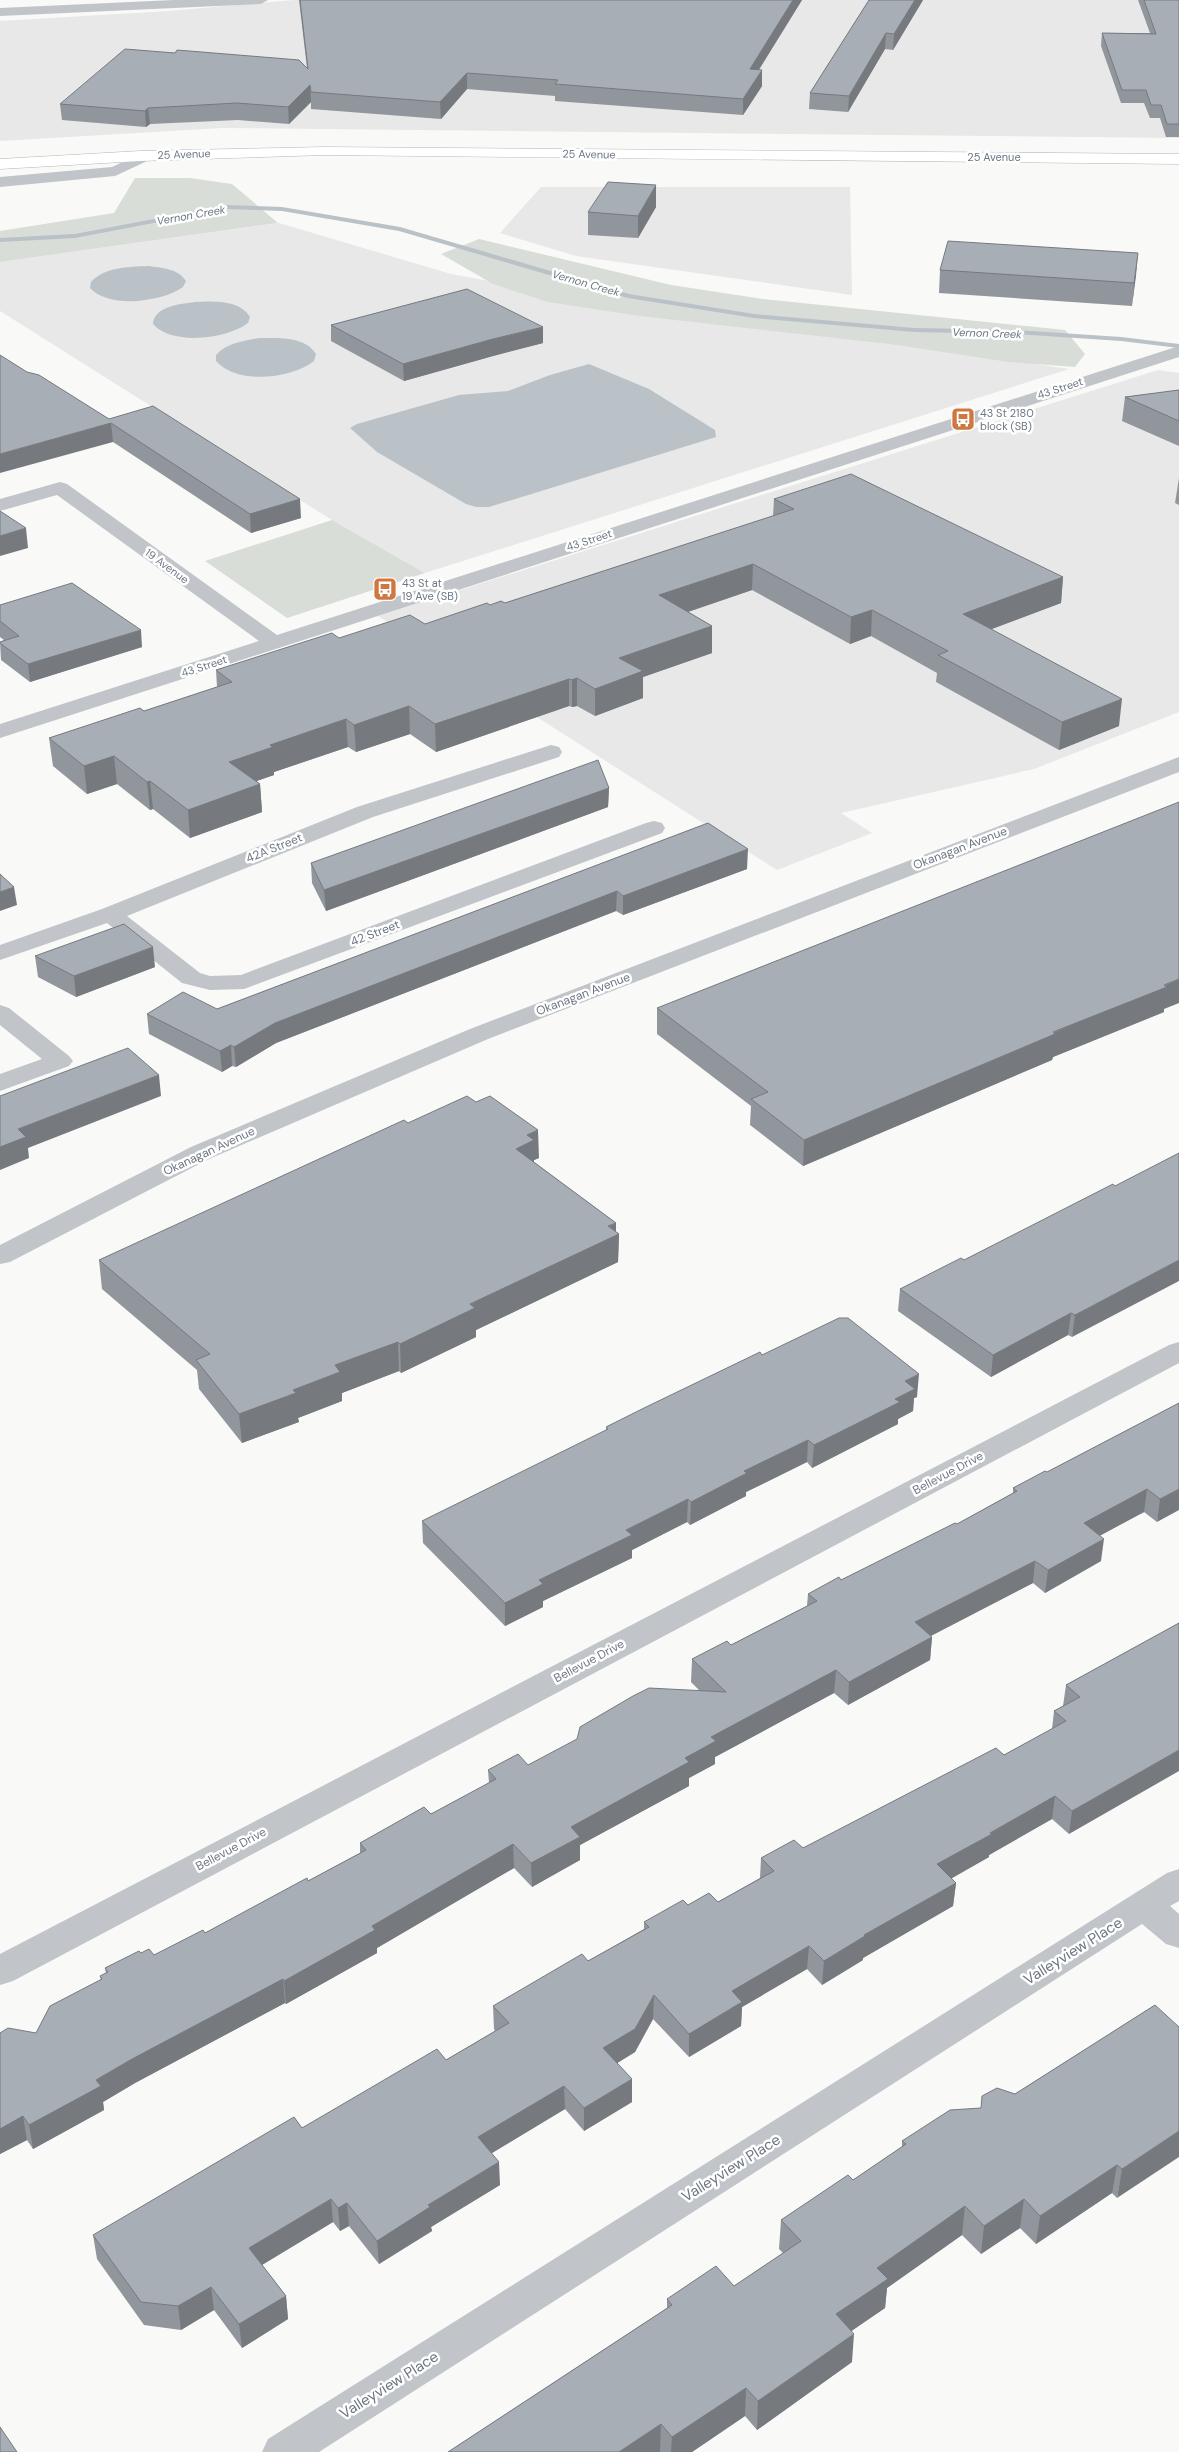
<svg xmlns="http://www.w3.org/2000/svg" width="1179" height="2452" font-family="'DM Sans',sans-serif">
	<rect width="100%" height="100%" fill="#f9f9f7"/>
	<path fill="#e7e8e7" d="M294 0H1179V138L222 128 0 141V21L169 11Z
		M541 187H850L852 295 576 256 500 233Z
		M279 223 451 274 682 316 890 342 1069 369 425 573 332 520 0 311V262Z
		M1158 370 1179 373V712L1034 769 841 813 872 833 777 870 378 616Z"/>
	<path fill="#d8ddd7" d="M135 178H190L232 184 278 223 0 262V231L114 213Z
		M479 239 671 285 763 299 1065 330 1085 354 1075 367 1009 362 890 344 640 316 548 302 493 284 441 254Z
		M332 520 425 573 287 618 205 561Z"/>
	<path fill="#bac2c7" d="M148 266C161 268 178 268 186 281L183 287C162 302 109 309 90 288L91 282C105 267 128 267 148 266Z
		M195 302C213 301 240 300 250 317L248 323C227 339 172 346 153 324 154 306 181 304 195 302Z
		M259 338C278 338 305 336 316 354L314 361C291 379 237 385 216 361V355C227 343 243 341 259 338Z
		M589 364 649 389 715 430 716 437 489 507H476L466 504 377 452 350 428 357 424 459 395 508 391 550 375Z"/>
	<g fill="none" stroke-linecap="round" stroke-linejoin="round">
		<path fill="#bac2c7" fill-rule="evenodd" d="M227 205 282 207 400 227 629 294 754 314 914 328 1016 330 1121 337 1179 344V348L1121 341 1016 334 914 332 754 318 628 298 399 231 282 211 227 209 75 238 0 242V238L75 234Z"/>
		<g stroke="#b3b6ba" stroke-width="1">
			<path id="major" d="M325 147 1179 154V164L325 155 140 161 0 169V159L140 151Z"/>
		</g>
		<path fill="#c1c4c8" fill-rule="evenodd" d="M174 0H268L261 4 0 16V8Z
			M140 154 148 159 145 162 115 176 0 187V177L112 167Z
			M1179 346V357L0 738V724L259 641 57 495 0 511V499L60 482 67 484 277 635Z
			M551 745 559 747 562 752 559 757 373 817 127 916 200 973 210 976 241 975 646 823 654 821 662 823 665 828 662 833 244 989 210 990 182 983 107 923 0 960V945L102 909 357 807Z
			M1179 757V772L488 1039 209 1159 10 1262 0 1264V1245L191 1147 470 1029Z
			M0 1005 9 1008 69 1056 73 1061 69 1066 0 1091V1074L42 1059 0 1025Z
			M1179 1342V1363L13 1981 0 1985V1954L1169 1345Z
			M1179 1869V1901L1170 1906 1179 1914V1948L1166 1944 1142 1924 319 2452H262L268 2439 1167 1873Z"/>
		<use href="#major" fill="#fff" fill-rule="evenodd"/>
	</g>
	<path fill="#90969c" d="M299 0H802L759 70 762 86 743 115 555 101V96L467 89 441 119 311 109V102L289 124 238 120 150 124 146 127 62 120 60 104 307 68Z
		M862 0H923L893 50 885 49 848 112 809 109 810 93 869 0Z
		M1138 0H1179V137H1166L1160 118H1150L1144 103H1121L1101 46 1102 33H1150Z
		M656 207 638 238 588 235V212Z
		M1138 253 1132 306 939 293 940 270Z
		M331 325 543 343 493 356 404 381 331 341Z
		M27 372 109 419 301 518 251 533 113 442Z
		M1179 390V446L1122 421 1125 397Z
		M1179 478V505L1175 503Z
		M774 499 1063 577 1061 603 991 629 1119 726 1059 750 936 682 937 673 871 636 850 644 752 590 688 612 712 626V653L643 677V698L595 716 577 706 572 707 569 706 436 752 410 734 356 752 348 747 274 772V775L256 781 260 784 262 812 190 838 153 809 150 810 117 784 87 794 53 766 49 738 144 711 217 687 216 670 339 638 425 624 490 605 505 603 773 516Z
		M0 605 142 647 30 682 1 660 0 642 4 640 0 637Z
		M609 788 608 807 326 911 312 883 311 863Z
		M708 823 747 869 623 915 616 911 276 1043 236 1067 232 1066 222 1072 149 1034 147 1014 217 1009Z
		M35 956 155 967 76 997 38 977Z
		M657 1008 1164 1009V1012L1053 1057 1052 1060 803 1166 750 1125 751 1106 657 1034Z
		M476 1102 539 1158 534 1160V1162L616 1223V1232L619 1234 618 1262 476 1330V1337L401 1373 399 1371 342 1393V1401L298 1418 299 1422 242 1443 199 1389 197 1370 102 1289 99 1260 408 1123Z
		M1115 1186 1072 1337 1068 1335 991 1377 898 1311 900 1289 964 1260Z
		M762 1355 917 1397 914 1398 913 1411 898 1419V1424L812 1468 807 1462 746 1492V1496L690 1525 687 1522 632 1550V1558L543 1601V1607L505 1626 423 1543 422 1521 606 1431V1427Z
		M1179 1403 1157 1522 1144 1512 1100 1535 1101 1561 1045 1593 1033 1583 931 1636 932 1637 930 1660 848 1705 834 1693 715 1757V1764L689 1778V1786L580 1845V1860L532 1887 514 1868 377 1948V1953L286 2004 285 2003 135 2083 103 2102 104 2110 33 2149 27 2140 0 2154V2033H36L101 1980 100 1976 106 1973 105 1968 141 1953 154 1955 205 1933 308 1881 360 1853V1843L431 1814 489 1783 488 1770 528 1765 700 1691 691 1682 692 1659 731 1645 807 1606 808 1594 841 1580 957 1524 1013 1493V1488L1047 1472Z
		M1179 1623 1069 1834 1052 1819 989 1855V1857L951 1878 956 1883 953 1906 863 1958V1960L822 1985 807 1969 742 2007 741 2026 689 2057 653 2019 635 2052 617 2063 632 2102 584 2131 565 2109 491 2153 500 2185 431 2227 432 2231 379 2264 349 2226 340 2231 333 2222 262 2265 286 2296 288 2319 242 2348 214 2310 181 2330 144 2325 97 2259 93 2235 302 2128 446 2060 495 2031 494 2029 493 2006 588 1961 644 1929V1922L688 1905 718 1902 760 1878 761 1858 803 1848 1004 1755 1052 1729 1054 1711 1063 1706 1066 1685Z
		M1155 2005 1117 2198 1112 2193 1036 2244 1020 2228 981 2254 962 2235 887 2288 885 2308 851 2331 852 2362 757 2430 745 2416 692 2452H448L667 2308V2299L734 2286 783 2253 779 2249 781 2220 853 2180 902 2147V2141L1015 2094Z"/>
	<path fill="#767a7f" d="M793 0H802L749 85 750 69Z
		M915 0H923L893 50 894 34Z
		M886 33 885 49 848 112 849 96Z
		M762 70V86L743 115V99Z
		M467 73V89L441 119 440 102Z
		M310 85 311 102 289 124 288 107Z
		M148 108 150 124 146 127 145 111Z
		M656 185V207L638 238V216Z
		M1138 253 1136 276 1132 306 1134 283Z
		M543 327V343L493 356 404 381 403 364 493 339Z
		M111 423 113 442 0 473V454Z
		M300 499 301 518 251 533 250 514Z
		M26 528 28 548 0 556V536Z
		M753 564 752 590 658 622 659 595Z
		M1063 577 1061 603 960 641 963 614Z
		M872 610 871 636 850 644 851 617Z
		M712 626V653L643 677V698L595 716V689L619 658Z
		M141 630 142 647 30 682 28 664Z
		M577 678V706L572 707V680Z
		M569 679V706L436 752 435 724Z
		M1122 699 1119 726 1059 750 1062 722Z
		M409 706 410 734 356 752 354 725Z
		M346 719 348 747 274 772V775L231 790 229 762 270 745Z
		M114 756 117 784 87 794 84 766Z
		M150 781 153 809 150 810 147 782Z
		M260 784 262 812 190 838 188 810Z
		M609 788 608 807 326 911 324 890Z
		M748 849 747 869 623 915V896Z
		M14 887 17 905 0 911V892Z
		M617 891 616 911 276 1043 236 1067 234 1047 275 1023Z
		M153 947 155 967 76 997 74 976Z
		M1179 979V1003L1164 1009V1012L1053 1057 1052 1060 803 1166 804 1140Z
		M231 1045 232 1066 222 1072 220 1051Z
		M159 1075 161 1096 28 1148 29 1158 0 1170V1147L18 1129Z
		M538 1130 539 1158 534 1160V1168L516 1149 527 1135Z
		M616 1223V1235L619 1234 618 1262 476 1330V1337L401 1373 400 1344Z
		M1179 1260V1281L1072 1337 1075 1315Z
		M1071 1313 1068 1335 991 1377 993 1355Z
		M398 1342 399 1371 342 1393V1401L298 1418 299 1422 242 1443 239 1414 293 1390 335 1365Z
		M919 1374 917 1397 914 1398 913 1411 898 1419V1424L812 1468 814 1445 895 1399 905 1381Z
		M808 1440 807 1462 746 1492V1496L690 1525 691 1502 744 1471Z
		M1147 1489 1144 1512 1081 1546 1084 1523Z
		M1179 1489V1510L1157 1522 1160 1499Z
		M688 1499 687 1522 632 1550V1558L543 1601V1607L505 1626V1603L539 1580 626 1530Z
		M1104 1539 1101 1561 1045 1593 1048 1570Z
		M1035 1561 1033 1583 913 1645 915 1622Z
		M932 1637 930 1660 848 1705 849 1682Z
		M836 1670 834 1693 715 1757V1764L689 1778V1786L580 1845V1860L532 1887 531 1863 571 1827 685 1758 711 1737Z
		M1179 1750V1771L1069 1834 1072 1811Z
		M1055 1796 1052 1819 989 1855V1857L935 1888 937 1864Z
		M513 1844 514 1868 377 1948V1953L286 2004 284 1981 372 1926Z
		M956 1883 953 1906 863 1958V1960L822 1985 824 1961 864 1935Z
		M809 1946 807 1969 742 2007 741 2026 689 2057V2034L732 1991Z
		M283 1979 285 2003 135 2083 103 2102 104 2110 33 2149 29 2125 96 2080 132 2059Z
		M654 1995 653 2019 635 2052 603 2072V2048Z
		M632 2079V2102L584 2131V2108Z
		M564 2086 565 2109 479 2161 478 2137Z
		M23 2116 27 2140 0 2154V2129Z
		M1179 2131V2157L1117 2198 1122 2169Z
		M499 2162 500 2185 431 2227 432 2231 379 2264 377 2241 428 2205Z
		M1117 2165 1112 2193 1036 2244 1040 2216Z
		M331 2199 333 2222 252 2271 249 2248Z
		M1024 2199 1020 2228 981 2254 984 2226Z
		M347 2203 349 2226 340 2231 338 2208Z
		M965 2206 962 2235 887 2288 885 2308 834 2343 836 2314 877 2268Z
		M211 2287 214 2310 181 2330 178 2306Z
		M286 2296 288 2319 242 2348 239 2324Z
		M854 2334 852 2362 757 2430 758 2401Z
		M746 2388 745 2416 692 2452H671L672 2437Z
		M661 2424 660 2452H619Z"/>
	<path fill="#a8aeb5" stroke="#767a7f" d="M300 0H793L750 69 762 70 743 99 555 84 558 80 467 73 440 102 311 92 310 85 288 107 237 103 148 108 145 111 60 104 125 49 175 53 177 50 299 60 308 69Z
		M869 0H915L894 34 886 33 849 96 810 93Z
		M1144 0H1179V124H1167L1161 105H1151L1146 90H1122L1102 33 1156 34Z
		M608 182 656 185 638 216 588 212Z
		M948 241 1138 253 1134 283 940 270Z
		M467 289 543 327 493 339 403 364 331 325Z
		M0 355 27 372 39 375 109 419 153 406 300 499 250 514 111 423 0 454Z
		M1179 390V421L1125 397Z
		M851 474 1063 577 963 614 1122 699 1062 722 938 655 948 651 872 610 851 617 753 564 659 595 712 626 619 658 643 671 595 689 577 678 572 680 569 679 435 724 409 706 354 725 346 719 270 745 273 747 229 762 260 784 188 810 150 781 147 782 114 756 84 766 49 738 140 708 144 711 232 682 216 670 332 633 339 638 410 615 425 624 487 603 490 605 501 601 505 603 794 509 774 499Z
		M0 511 26 528 0 536Z
		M72 583 141 630 28 664 0 643V642L19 636 0 621V605Z
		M598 760 609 788 324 890 311 863Z
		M1179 802V979L1164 985 1167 987 1053 1032 1055 1034 804 1140 751 1099 768 1092 657 1008Z
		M708 823 748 849 623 896 617 891 275 1023 234 1047 231 1045 220 1051 147 1014 183 992 217 1009Z
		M0 874 14 887 0 892Z
		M124 924 153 947 74 976 35 956Z
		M128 1048 159 1075 18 1129 26 1137 0 1147V1096Z
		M467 1096 476 1102 490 1096 538 1130 527 1135 534 1140 516 1149 616 1223 608 1226 619 1234 470 1304 475 1308 400 1344 398 1342 335 1365 340 1372 293 1390 296 1393 239 1414 196 1360 210 1354 99 1260 404 1120 408 1123Z
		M1179 1153V1260L1075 1315 1071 1313 993 1355 900 1289 961 1258 964 1260 1113 1184 1115 1186Z
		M839 1318H848L919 1374 905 1381 915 1389 895 1399 900 1402 814 1445 808 1440 744 1471 747 1473 691 1502 688 1499 626 1530 632 1535 539 1580 543 1584 505 1603 422 1521 608 1429 606 1427 644 1408 760 1352 762 1355Z
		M1179 1403V1489L1160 1499 1147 1489 1084 1523 1104 1539 1048 1570 1035 1561 915 1622 932 1637 849 1682 836 1670 711 1737 716 1741 685 1758 689 1762 571 1827 580 1837 531 1863 513 1844 372 1926 375 1930 284 1981 283 1979 132 2059 96 2080 101 2086 29 2125 23 2116 0 2129V2033L8 2028 36 2033 50 2006 102 1979 100 1976 108 1972 105 1968 139 1951 141 1953 149 1949 154 1955 203 1930 205 1933 307 1878 308 1881 366 1850 360 1843 424 1807 431 1814 496 1779 488 1770 518 1754 528 1765 577 1739 580 1727 633 1696 649 1688 726 1692 692 1659 727 1641 731 1645 817 1601 808 1594 839 1577 841 1580 955 1523 957 1524 1017 1491 1013 1488 1045 1471 1047 1472Z
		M1179 1623V1750L1072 1811 1055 1796 990 1833 992 1834 937 1864 956 1883 864 1935 865 1936 824 1961 809 1946 732 1991 742 2002 689 2034 654 1995 635 2029 603 2048 632 2079 584 2108 564 2086 478 2137 499 2162 428 2205 430 2207 377 2241 347 2203 338 2208 331 2199 249 2248 286 2296 239 2324 211 2287 178 2306 141 2302 93 2235 294 2117 302 2128 437 2049 446 2060 509 2023 493 2006 582 1954 588 1961 649 1927 644 1922 683 1900 688 1905 709 1893 718 1902 774 1871 761 1858 794 1840 803 1848 996 1748 1004 1755 1066 1721 1054 1711 1080 1697 1066 1685Z
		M1155 2005 1179 2027V2131L1122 2169 1117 2165 1040 2216 1024 2199 984 2226 965 2206 877 2268 888 2279 836 2314 854 2334 758 2401 746 2388 672 2437 661 2424 619 2452H448L672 2305 667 2299 716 2266 734 2286 801 2241 781 2220 848 2175 853 2180 906 2144 902 2141 950 2110 981 2108 982 2096 997 2088 1015 2094Z
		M0 2427 17 2452H0Z"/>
	<defs>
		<g id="bus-square" transform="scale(1.25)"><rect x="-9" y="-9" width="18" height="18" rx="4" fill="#cf7740" stroke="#fff"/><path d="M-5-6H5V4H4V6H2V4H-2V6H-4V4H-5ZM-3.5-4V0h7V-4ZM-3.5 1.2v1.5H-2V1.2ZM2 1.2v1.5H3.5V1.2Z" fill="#fff"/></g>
	</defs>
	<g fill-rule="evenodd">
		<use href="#bus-square" x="963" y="419"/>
		<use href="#bus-square" x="385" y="589"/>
	</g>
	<g text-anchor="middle" stroke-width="5" stroke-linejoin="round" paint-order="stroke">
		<g font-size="11" fill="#6c7684" stroke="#fff">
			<text transform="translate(184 154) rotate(-2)" y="4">25 Avenue</text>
			<text transform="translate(589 154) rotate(1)" y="4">25 Avenue</text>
			<text x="994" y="161">25 Avenue</text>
			<text transform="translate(1060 388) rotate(-18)" y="4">43 Street</text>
			<text transform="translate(589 540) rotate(-18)" y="4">43 Street</text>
			<text transform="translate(167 566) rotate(36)" y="4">19 Avenue</text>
			<text transform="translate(204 666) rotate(-18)" y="4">43 Street</text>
		</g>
		<g font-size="11" font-style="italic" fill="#67757f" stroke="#fff">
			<text transform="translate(191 215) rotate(-10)" y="4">Vernon Creek</text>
			<text transform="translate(586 283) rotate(16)" y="4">Vernon Creek</text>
			<text transform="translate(987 333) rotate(2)" y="4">Vernon Creek</text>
		</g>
		<g font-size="11" fill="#6c7684" stroke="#fff" text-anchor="start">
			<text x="980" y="417">43 St 2180<tspan x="980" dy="13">block (SB)</tspan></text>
			<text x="402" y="587">43 St at<tspan x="402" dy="13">19 Ave (SB)</tspan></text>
		</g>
		<g font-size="12" fill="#6c7684" stroke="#fff">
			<text transform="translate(274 848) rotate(-22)" y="4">42A Street</text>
			<text transform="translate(960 848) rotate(-21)" y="4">Okanagan Avenue</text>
			<text transform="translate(375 933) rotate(-21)" y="4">42 Street</text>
			<text transform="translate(583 994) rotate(-21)" y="4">Okanagan Avenue</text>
			<text transform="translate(209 1151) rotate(-25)" y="4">Okanagan Avenue</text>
			<text transform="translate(948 1473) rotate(-28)" y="4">Bellevue Drive</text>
			<text transform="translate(589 1661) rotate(-28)" y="4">Bellevue Drive</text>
			<text transform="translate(231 1849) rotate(-28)" y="4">Bellevue Drive</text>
		</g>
		<g font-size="15" fill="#6c7684" stroke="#fff">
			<text transform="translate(1073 1951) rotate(-32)" y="5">Valleyview Place</text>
			<text transform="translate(731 2168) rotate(-32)" y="5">Valleyview Place</text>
			<text transform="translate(389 2385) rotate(-32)" y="5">Valleyview Place</text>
		</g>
	</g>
</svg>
